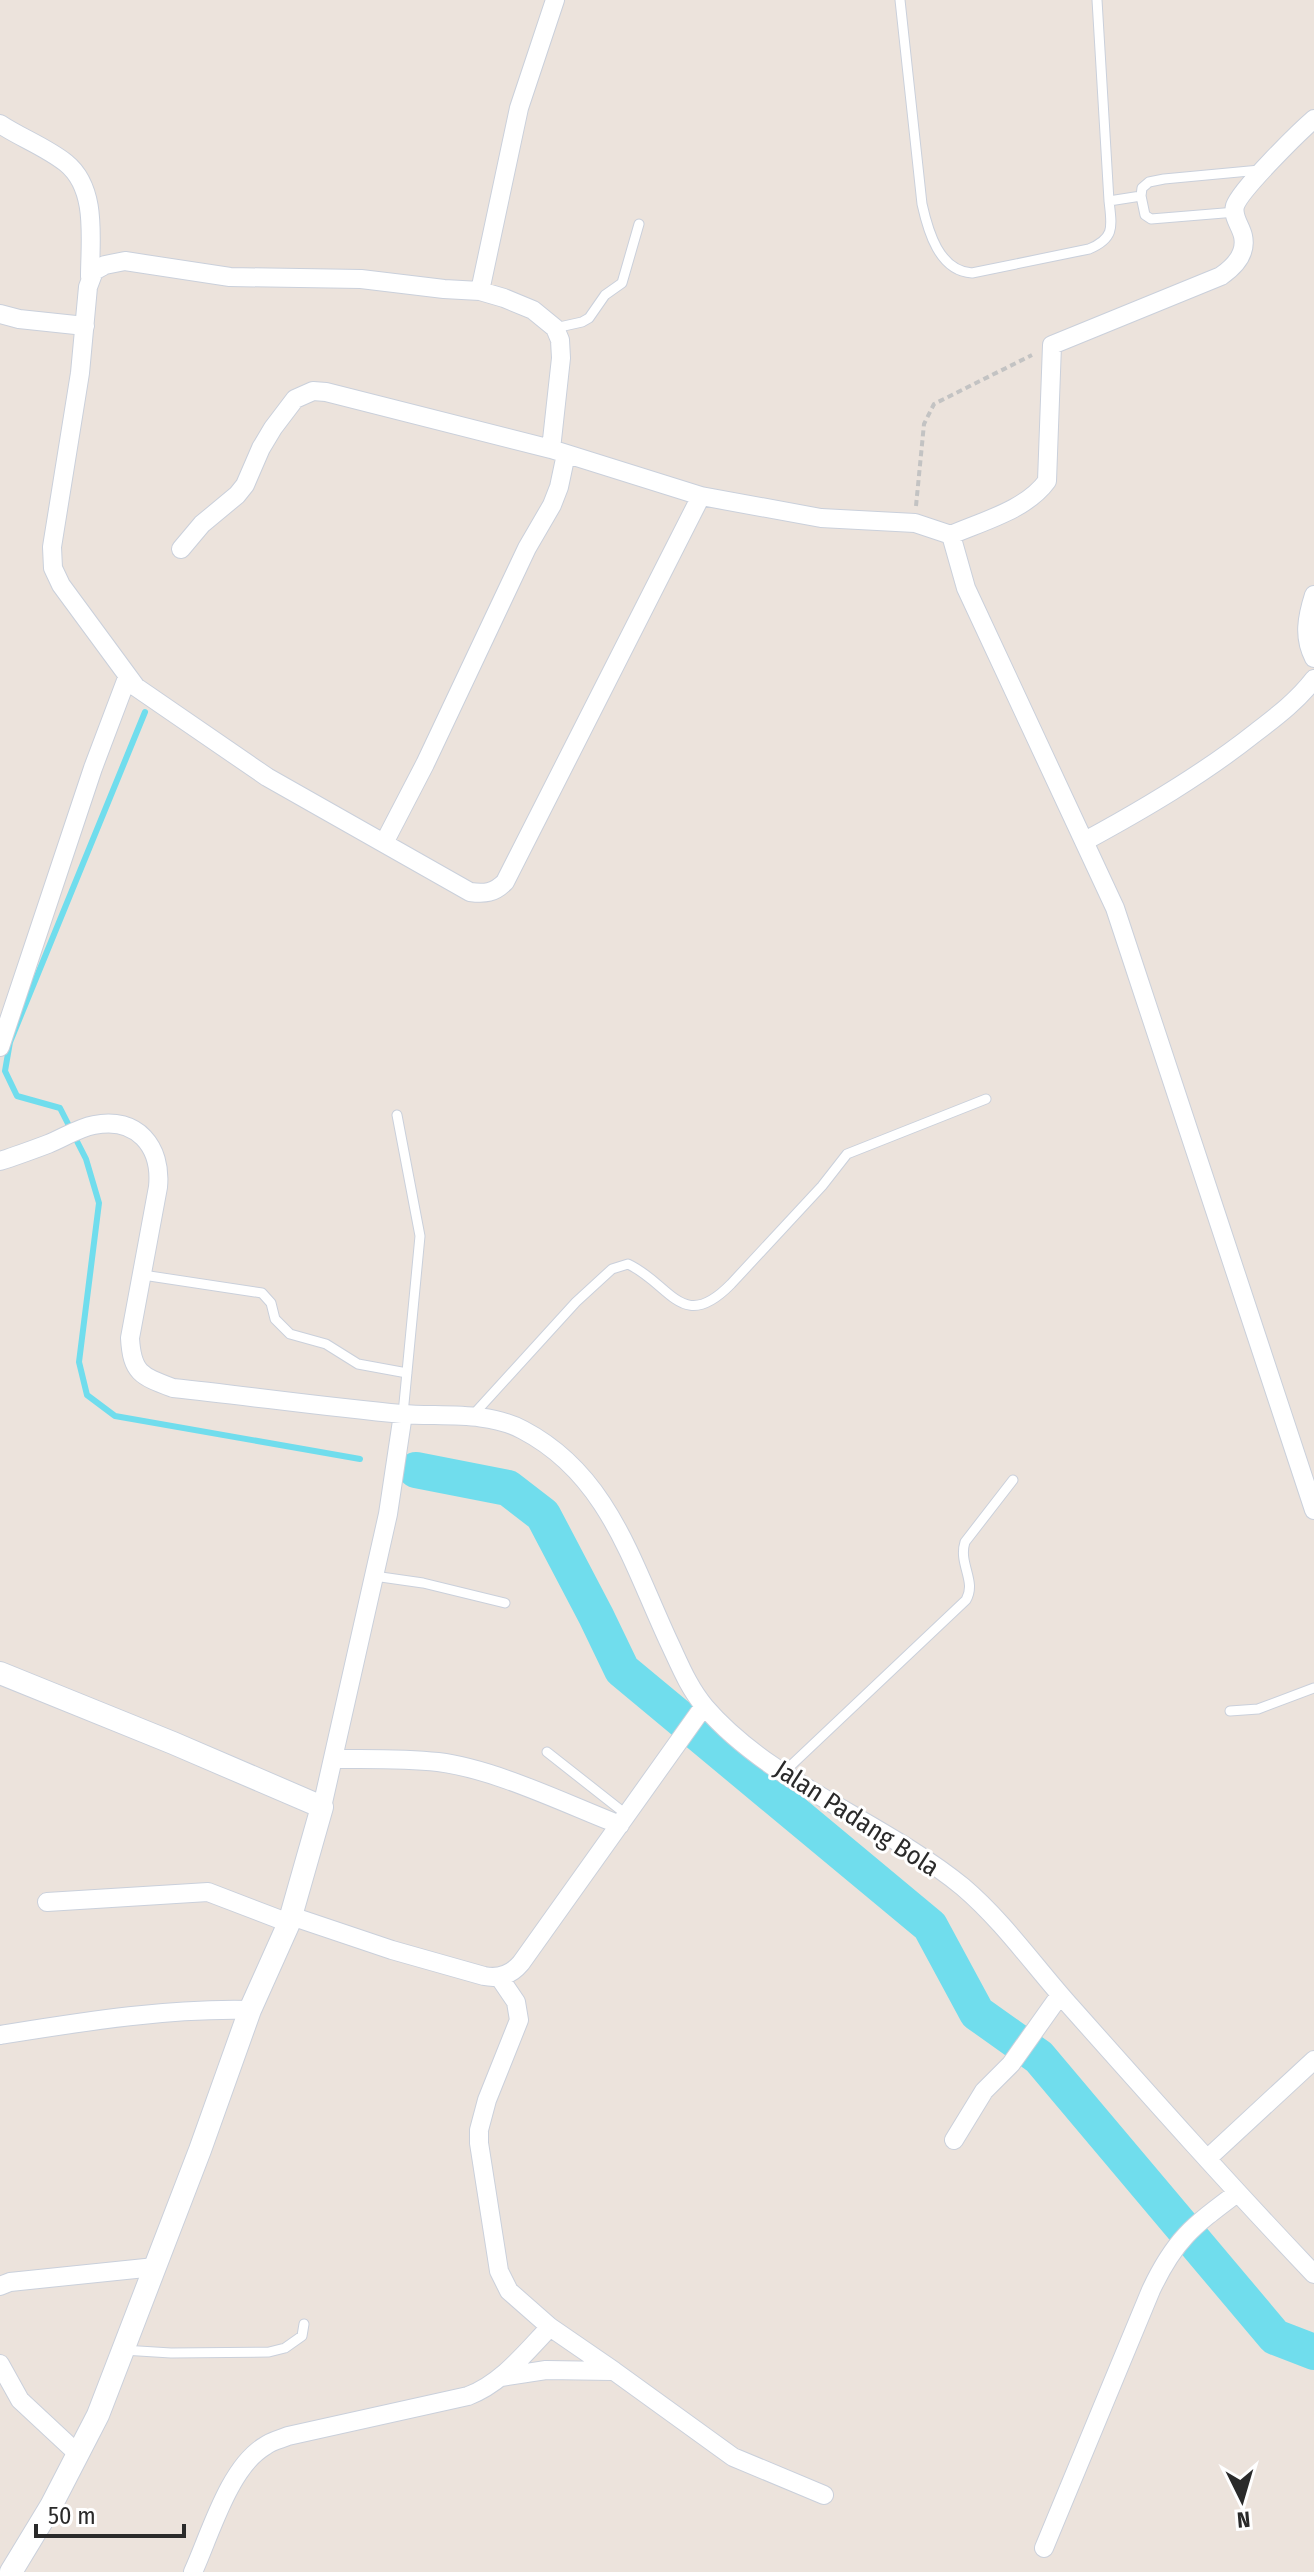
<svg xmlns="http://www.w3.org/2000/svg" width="1314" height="2572" font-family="'Fira Sans Condensed',sans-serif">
	<rect width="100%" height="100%" fill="#ece3dc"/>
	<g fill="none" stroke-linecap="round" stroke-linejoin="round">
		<path stroke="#70dded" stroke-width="6" d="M145 712 10 1042 5 1071 17 1096 60 1108 86 1159 99 1203 79 1362 87 1395 115 1416 360 1459"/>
		<path stroke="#70dded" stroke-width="36" d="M416 1470 508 1488 543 1515 596 1616 622 1670 930 1926 977 2013 1039 2057 1275 2337 1314 2352"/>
		<g stroke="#cad0db" stroke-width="11">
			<path id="service" d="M900 0 922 204C928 231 939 271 972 273L1089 249C1115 238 1112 227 1109 201
				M1097 0 1109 201 1141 196 1142 188 1149 182 1164 179 1260 170
				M1141 196 1145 215 1151 219 1236 212
				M555 328 582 322 589 318 605 295 622 283 639 224
				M397 1115 420 1236 403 1414
				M143 1275 262 1293 271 1303 275 1319 290 1334 326 1344 358 1364 407 1373
				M473 1415 576 1302 612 1269 628 1264C671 1284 682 1334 731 1284L822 1186 847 1154 986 1099
				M374 1576 423 1583 505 1603
				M1230 1711 1258 1709 1314 1688
				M547 1752 627 1815
				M784 1772 966 1600C977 1581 958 1564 965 1542L1013 1480
				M123 2350 171 2353 269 2352 285 2348 302 2336 304 2324"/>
		</g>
		<g stroke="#cad0db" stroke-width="20">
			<path id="minor" d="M0 124C21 138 46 147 66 163 98 189 90 240 90 277
				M480 291 519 108 555 0
				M0 314 19 319 85 326
				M551 449 561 358 560 340 555 328 533 310 504 298 480 291 444 289 361 279 230 277 125 261 105 265 94 271 88 287 80 373 52 547 53 568 61 585 136 687 267 777 470 892C485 894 494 893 505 882L701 496
				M951 535 966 588 1115 908 1314 1510
				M181 549 202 524 237 495 245 485 261 448 273 428 295 399 313 391 326 392 551 449 701 496 821 518 915 523 951 535C983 521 1026 510 1047 481L1052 345 1221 276C1234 267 1247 254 1243 236 1241 226 1232 217 1235 206 1240 190 1299 132 1314 119
				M1314 595C1307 617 1303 637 1314 658
				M1085 841C1144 809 1202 775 1255 733 1277 716 1297 701 1314 679
				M384 843 425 764 527 548 552 505 559 487 566 454
				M0 1047 93 768 127 678
				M0 1161C16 1156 32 1150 48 1144 63 1138 78 1128 94 1125 137 1116 162 1147 158 1187L130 1338C132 1373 141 1376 173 1388 249 1396 325 1407 402 1414 441 1417 488 1411 523 1430 607 1474 631 1560 668 1640 679 1663 688 1687 705 1707 770 1783 885 1823 963 1887 1004 1922 1035 1967 1071 2007 1151 2097 1231 2187 1314 2274
				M333 1759C368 1759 403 1758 438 1762 495 1769 566 1804 620 1825
				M322 1807 388 1514 403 1414
				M47 1902 208 1892 289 1923
				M291 1916 392 1950 484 1976C499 1979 511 1975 521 1963L704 1706
				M499 1977 516 2002 519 2020 487 2100 479 2130V2143L499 2271 509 2291 550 2327 614 2371 733 2457 824 2495
				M0 2035C82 2022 166 2008 250 2010
				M954 2140 984 2091 1011 2064 1060 1995
				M1207 2159 1314 2060
				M0 2286 10 2282 155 2267
				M0 2364 20 2400 78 2454
				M501 2377 546 2370 612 2371
				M1044 2548 1151 2290C1175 2239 1193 2226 1237 2193
				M193 2572C210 2535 229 2467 265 2446 271 2441 281 2439 288 2436L468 2396C502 2383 525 2353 550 2327"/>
		</g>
		<g stroke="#cad0db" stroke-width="24">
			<path id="tertiary" d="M0 1673 173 1743 322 1807 289 1923 250 2010 200 2150 98 2415 51 2506 11 2572"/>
		</g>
		<path stroke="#c3c3c3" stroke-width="4" stroke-dasharray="6 4" stroke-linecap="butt" d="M916 506 924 424 934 404 1032 355"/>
		<use href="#service" stroke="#fff" stroke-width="9"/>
		<use href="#minor" stroke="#fff" stroke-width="18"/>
		<use href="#tertiary" stroke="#fff" stroke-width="22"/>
	</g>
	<g text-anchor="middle" stroke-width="6" stroke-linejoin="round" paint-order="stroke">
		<g font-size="26" fill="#2a2a2a" stroke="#fff">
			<text transform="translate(857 1818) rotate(33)" y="9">Jalan Padang Bola</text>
		</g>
	</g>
	<g transform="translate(1242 2500) rotate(175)" stroke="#ffffff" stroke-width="6" paint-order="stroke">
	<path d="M0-6L14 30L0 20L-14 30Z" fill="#2a2a2a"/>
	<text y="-12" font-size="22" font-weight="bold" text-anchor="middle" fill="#2a2a2a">N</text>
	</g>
	<path d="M36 2524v12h148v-12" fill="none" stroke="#2a2a2a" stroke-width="4"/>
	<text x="48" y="2524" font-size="24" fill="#2a2a2a" stroke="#ffffff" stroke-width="6" paint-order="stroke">50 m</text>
</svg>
